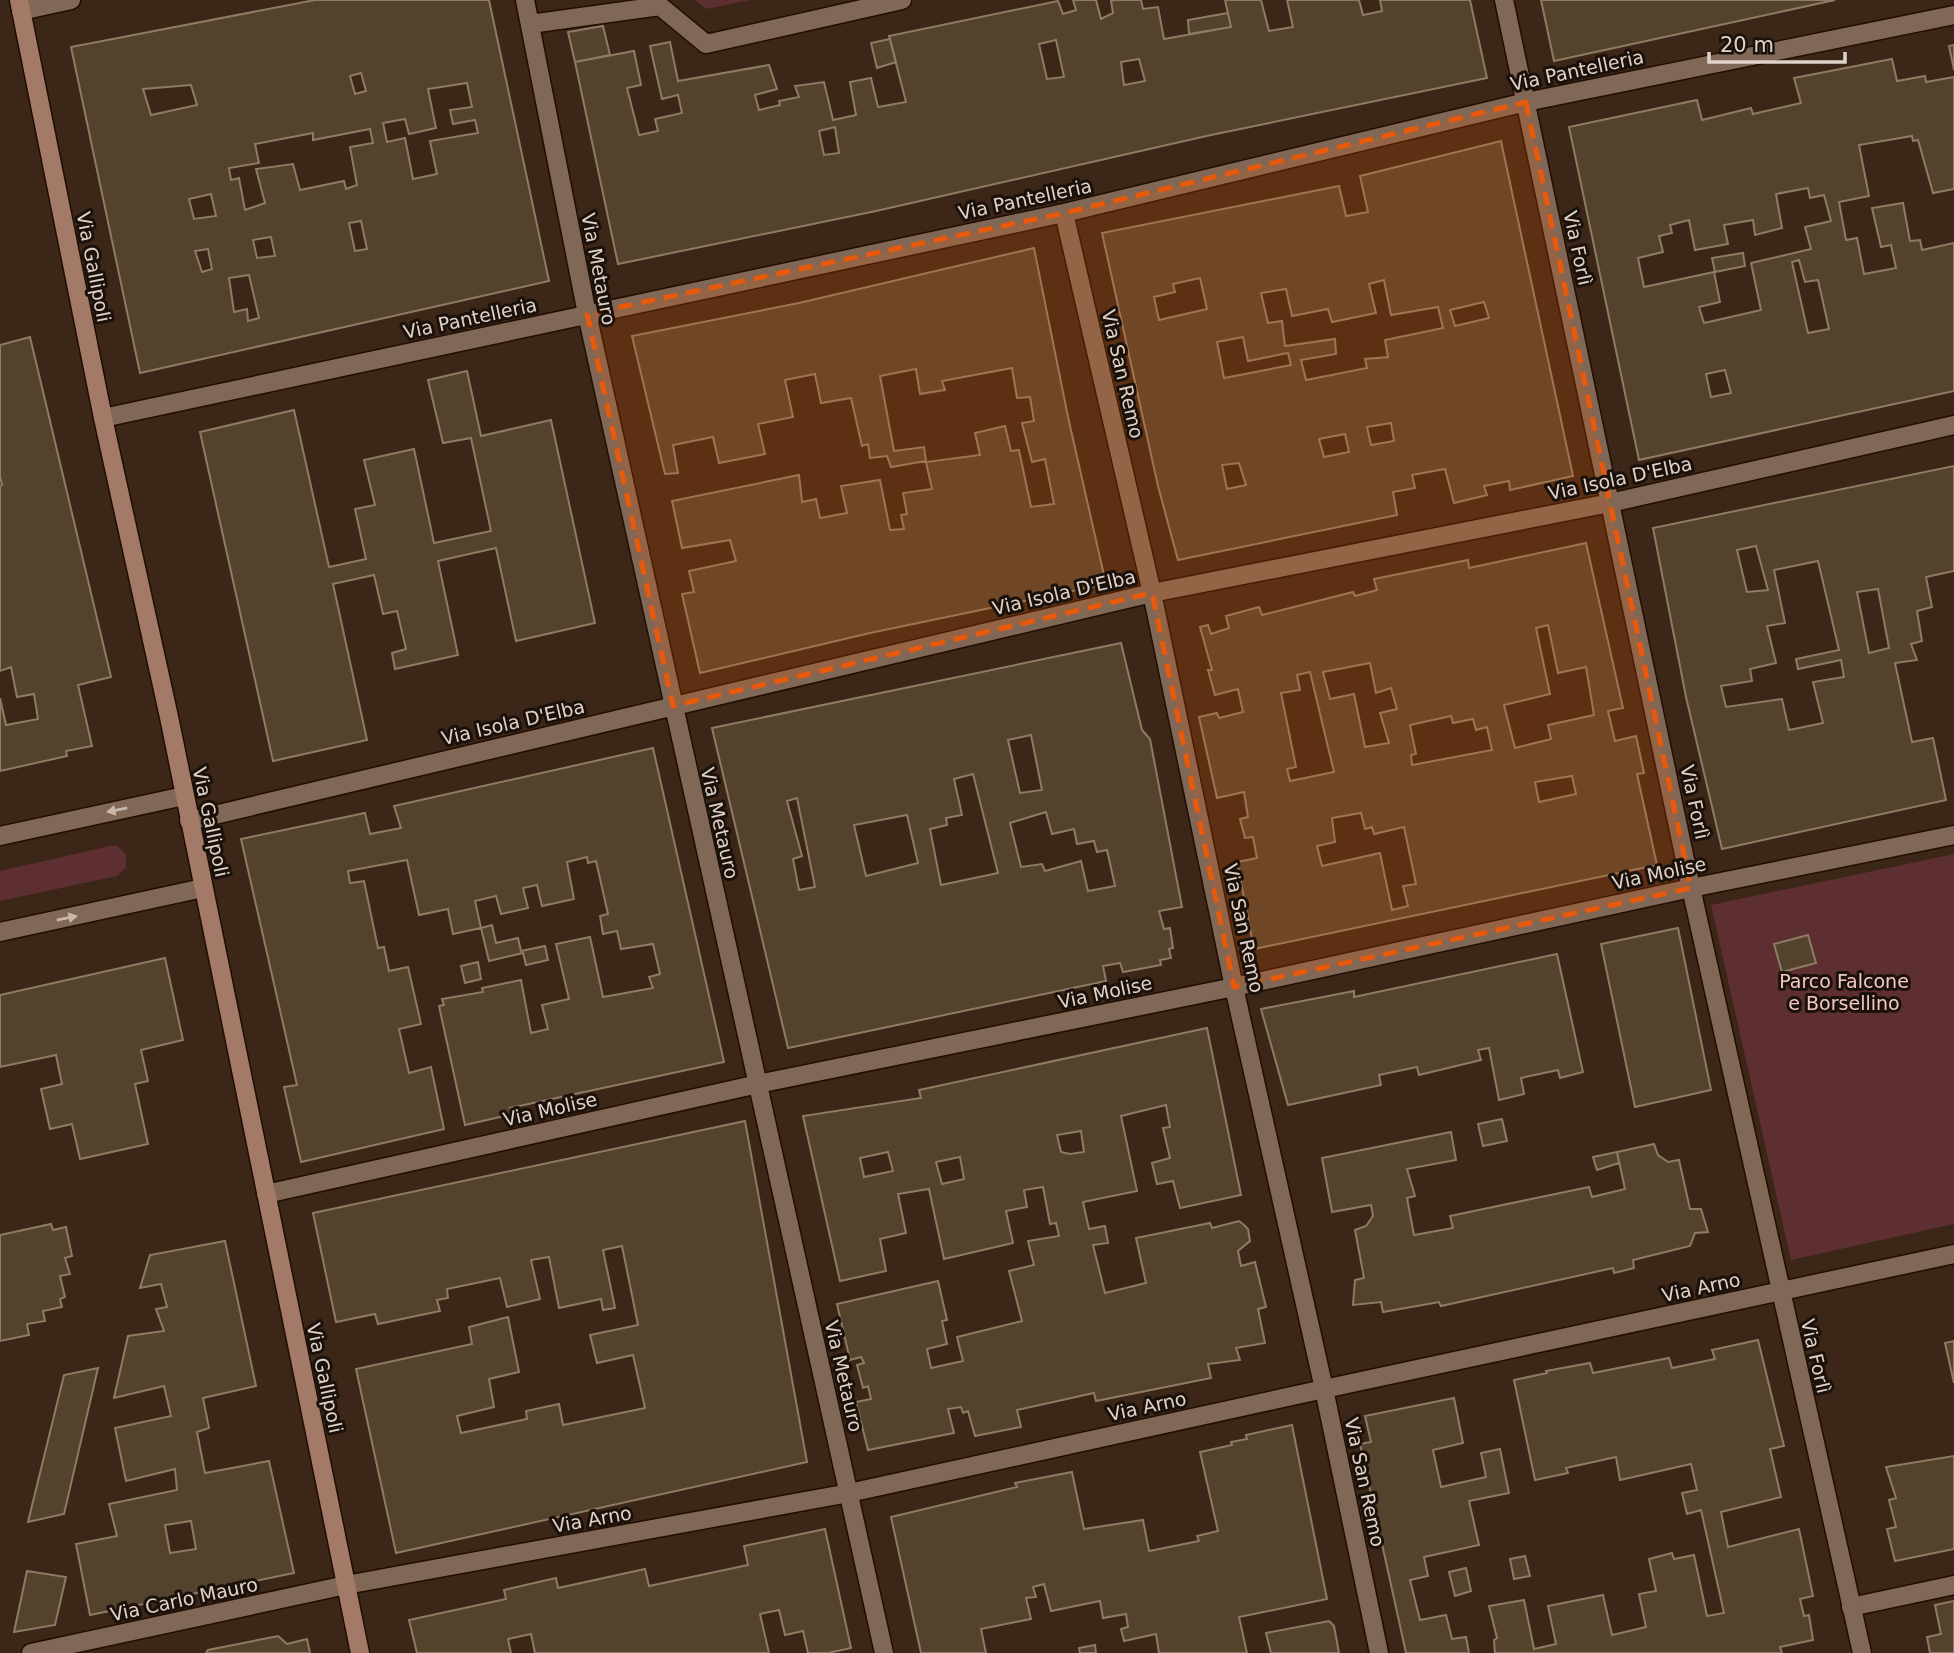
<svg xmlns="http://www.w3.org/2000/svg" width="1954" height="1653" font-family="'DejaVu Sans',sans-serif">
	<rect width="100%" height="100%" fill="#3b2617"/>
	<path fill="#5e2f31" d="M695 0H750L706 9Z
		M110 846H117L126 854V867L117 876 0 901V871Z
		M1954 854V1224L1791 1260 1711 905Z"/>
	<path fill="#53432d" stroke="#8d7b63" stroke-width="2" fill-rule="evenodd" d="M315 0H489L549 281 140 373 71 47ZM361 73 366 91 355 94 350 76ZM467 83 472 107 450 110 453 124 475 120 478 133 430 141 437 174 413 179 405 138 387 142 383 123 405 119 409 134 436 128 428 89ZM191 85 197 105 151 115 143 89ZM370 129 373 143 350 147 357 185 346 189 344 181 300 190 293 164 256 169 265 203 245 210 239 178 231 180 229 168 259 163 255 144 313 133V140ZM211 194 216 216 194 219 189 199ZM361 221 367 249 355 251 349 223ZM271 237 275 256 257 258 253 240ZM208 249 212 269 202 272 195 251ZM249 275 259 318 248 321 247 309 234 312 229 278Z
		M1073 0H1096L1101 19 1113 13 1111 1 1115 0H1141L1143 9 1158 7 1164 39 1231 27 1225 0H1261L1269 31 1293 27 1287 0H1359L1363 15 1382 11 1380 0H1470L1487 78 1211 135 876 211 618 264 575 62 634 51 641 85 627 88 639 135 658 131 655 119 682 113 678 95 662 99 650 46 670 42 678 81 769 65 777 89 755 95 759 110 780 105 779 101 799 97 795 86 824 82 833 120 856 115 850 82 871 78 878 107 906 102 889 36 1058 1 1063 14 1076 10ZM1056 40 1064 77 1047 79 1039 44ZM1139 59 1145 81 1124 85 1121 62ZM835 127 839 153 824 155 819 131Z
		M1541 0H1835L1554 61Z
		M1228 13 1231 27 1189 34 1188 20Z
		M603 26 610 55 575 62 568 32Z
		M890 39 896 62 877 68 871 43Z
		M1954 45V70L1949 46Z
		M1892 59 1897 81 1925 76 1926 82 1954 77V189L1933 193 1918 140 1913 141 1912 136 1859 145 1869 196 1839 202 1846 240 1857 238 1864 274 1896 268 1891 245 1881 247 1872 208 1903 203 1910 241 1920 240 1922 250 1954 243V391L1639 460 1569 127 1697 100 1702 120 1751 108 1753 114 1801 103 1794 78ZM1808 188 1810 198 1824 195 1831 221 1805 227 1811 249 1751 263 1761 310 1704 323 1699 307 1720 302 1714 272 1644 287 1638 258 1663 252 1659 236 1672 233 1670 225 1689 220 1695 250 1728 244 1724 225 1753 220 1755 235 1782 228 1776 194ZM1799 260 1805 282 1818 280 1829 329 1808 333 1792 262ZM1725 370 1731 393 1711 397 1706 374Z
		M1501 141 1573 476 1510 490 1509 481 1484 486 1487 495 1454 503 1445 469 1412 475 1415 488 1393 492 1397 515 1178 560 1158 486 1102 233 1339 186 1346 216 1368 212 1360 176ZM1200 278 1207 309 1159 320 1154 297 1175 292 1173 284ZM1384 280 1391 315 1438 307 1443 328 1385 340 1388 357 1365 359 1367 368 1306 380 1301 360 1336 354 1335 339 1285 346 1282 321 1268 323 1261 293 1286 289 1292 316 1328 309 1332 322 1376 313 1369 284ZM1484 302 1489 318 1455 326 1450 310ZM1243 337 1248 361 1288 353 1291 365 1224 378 1217 342ZM1391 423 1394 441 1371 445 1367 427ZM1345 434 1349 452 1324 457 1319 439ZM1239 463 1246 485 1227 489 1222 465Z
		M1034 248 1068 417 1106 584 870 633 700 673 682 594 694 592 689 571 736 561 730 540 682 548 672 501 799 475 802 502 816 499 820 518 847 513 841 486 880 480 890 530 904 529 901 515 907 514 903 493 932 489 926 462 980 455 975 433 1005 426 1011 451 1019 450 1031 507 1054 504 1045 459 1032 462 1022 423 1034 421 1030 397 1017 398 1012 368 942 381 945 390 920 394 916 369 880 376 894 451 924 447 926 461 891 467 887 456 870 458 868 444 862 446 851 398 821 403 815 374 785 380 793 417 758 424 765 454 719 463 713 437 673 445 678 473 665 474 632 336 799 303Z
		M1743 253 1745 266 1715 272 1712 258Z
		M30 337 111 677 78 685 92 746 66 751 67 756 0 771V698L6 725 38 719 34 694 17 697 11 667 0 671V486L2 485 0 476V345Z
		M467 371 481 436 551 420 595 623 516 641 496 548 438 561 458 655 395 669 392 653 406 649 397 611 383 614 374 575 333 584 367 740 273 761 200 432 294 410 329 567 366 559 355 509 375 505 364 460 414 449 434 543 491 531 471 438 443 443 428 380Z
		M1954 466V571L1926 577 1932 607 1917 611 1922 641 1911 644 1917 660 1895 663 1912 742 1933 738 1946 800 1722 849 1686 697 1653 528ZM1756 546 1768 590 1747 592 1737 550ZM1818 561 1839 650 1796 659 1798 669 1841 660 1844 677 1813 682 1823 723 1789 730 1782 699 1726 707 1721 686 1752 681 1750 669 1776 663 1767 626 1785 623 1774 570ZM1878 589 1889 648 1869 653 1857 592Z
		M1586 543 1623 708 1608 711 1615 741 1636 736 1644 773 1637 774 1657 865 1254 949 1237 862 1257 858 1253 837 1245 838 1240 819 1248 817 1244 792 1217 798 1199 717 1217 713 1219 718 1243 712 1238 689 1215 695 1208 670H1212L1200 627 1208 625 1211 634 1229 628 1226 616 1259 607 1262 615 1353 592 1355 596 1377 590 1374 579 1468 560 1469 568ZM1548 625 1558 673 1586 667 1594 715 1548 725 1551 739 1515 748 1504 705 1550 694 1536 628ZM1370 663 1376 693 1391 688 1397 709 1380 713 1389 743 1365 747 1354 694 1330 699 1323 672ZM1310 672 1334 772 1290 781 1287 769 1296 767 1281 693 1300 690 1297 675ZM1451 716 1453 723 1473 719 1476 730 1487 727 1492 750 1412 765 1411 755 1416 754 1410 725ZM1572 776 1576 794 1539 802 1535 782ZM1361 813 1365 829 1372 827 1374 834 1404 827 1416 884 1403 886 1408 906 1392 910 1380 853 1322 866 1317 846 1335 842 1332 818Z
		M1121 643 1142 730 1150 739 1182 907 1159 911 1164 929 1170 928 1173 948 1169 949 1171 958 1160 960 1161 965 1123 972 1120 963 1103 966 1106 981 788 1048 712 728ZM1031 735 1042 790 1020 793 1008 740ZM973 774 998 873 941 885 930 829 947 825 946 818 962 815 954 779ZM797 798 815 887 799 890 793 859 802 856 787 801ZM1046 812 1052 834 1074 829 1077 844 1094 841 1097 852 1107 850 1115 886 1088 891 1081 861 1045 871 1042 864 1021 867 1010 823ZM907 815 918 863 866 876 854 825Z
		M653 748 724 1062 510 1108 513 1114 465 1125 439 1006 444 1005 442 999 483 992 482 988 521 980 531 1033 548 1029 542 1005 569 999 556 944 590 937 603 997 653 988 649 977 660 974 653 944 621 949 617 931 603 934 600 916 608 914 596 861 588 863 587 857 567 862 574 899 542 906 537 885 523 888 528 908 501 914 496 896 475 901 481 928 453 934 448 909 419 915 407 860 348 871 350 883 364 881 378 948 384 947 389 971 408 967 421 1024 399 1029 409 1073 431 1067 444 1129 301 1162 284 1087 297 1085 241 839 365 813 370 834 401 828 394 806Z
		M492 925 496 943 518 938 521 951 545 946 548 960 526 965 523 953 489 961 481 928Z
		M1678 928 1711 1090 1635 1107 1601 944Z
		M1808 935 1816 963 1782 972 1774 944Z
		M1557 954 1583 1072 1560 1078 1558 1070 1521 1078 1524 1094 1499 1100 1489 1048 1478 1050 1481 1060 1419 1075 1417 1067 1379 1075 1381 1085 1288 1105 1261 1009 1354 991V997Z
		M165 958 183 1040 141 1050 148 1081 135 1084 148 1144 80 1159 72 1124 50 1129 41 1089 62 1084 56 1055 0 1067V995Z
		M478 962 481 979 465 983 461 966Z
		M1207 1028 1241 1195 1180 1208 1173 1181 1157 1184 1152 1163 1170 1158 1163 1128 1170 1127 1166 1105 1121 1116 1137 1191 1083 1202 1089 1229 1105 1226 1108 1243 1093 1245 1105 1293 1146 1283 1136 1238 1210 1223 1212 1228 1239 1221 1244 1225 1248 1229 1250 1241 1238 1251 1241 1266 1255 1262 1266 1307 1258 1309 1265 1343 1236 1348 1240 1360 1208 1364 1211 1378 1096 1401 1094 1393 1017 1410 1021 1427 975 1436 968 1411 963 1413 961 1407 948 1409 954 1433 868 1450 856 1402 871 1399 868 1386 863 1388 857 1365 864 1363 861 1357 850 1360 837 1304 938 1281 947 1320 942 1321 947 1344 927 1349 931 1368 963 1361 957 1337 1022 1321 1009 1271 1034 1265 1028 1241 1059 1236 1056 1223 1050 1224 1043 1187 1024 1190 1027 1207 1006 1211 1013 1243 944 1259 929 1189 898 1194 906 1233 880 1239 886 1271 840 1281 803 1116 921 1098 919 1090ZM1081 1131 1084 1152 1070 1154 1061 1152 1057 1135ZM888 1152 893 1171 864 1177 860 1158ZM960 1157 964 1179 942 1184 936 1162Z
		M1502 1119 1507 1141 1483 1146 1478 1124Z
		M745 1121 807 1462 396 1553 356 1369 472 1344 469 1327 508 1317 519 1372 489 1379 494 1407 457 1416 461 1433 527 1419 526 1411 559 1404 563 1425 645 1408 633 1355 597 1363 590 1335 638 1325 622 1246 603 1250 615 1308 603 1310 601 1299 559 1308 549 1257 531 1260 540 1299 507 1307 500 1278 447 1289 448 1298 437 1300 440 1311 378 1324 375 1314 336 1322 313 1213Z
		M1451 1132 1456 1160 1407 1169 1415 1196 1407 1198 1414 1235 1453 1228 1450 1216 1589 1187 1592 1197 1625 1189 1617 1152 1654 1144 1658 1155 1668 1162 1679 1160 1690 1209H1701L1708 1232 1695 1233 1690 1246 1633 1260 1634 1268 1614 1273 1613 1268 1441 1306 1439 1302 1383 1312 1381 1302 1353 1305 1355 1280 1364 1278 1355 1230 1366 1226 1373 1216 1371 1205 1332 1212 1322 1158Z
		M1617 1152 1619 1163 1597 1170 1593 1157Z
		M51 1224 53 1230 66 1227 72 1256 65 1258 70 1274 60 1276 65 1297 60 1299 62 1307 43 1311 45 1321 27 1324 29 1335 0 1341V1235Z
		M225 1241 256 1386 203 1398 209 1428 197 1432 205 1473 269 1461 294 1573 90 1615 76 1544 117 1536 109 1504 177 1490 175 1469 126 1481 115 1428 171 1416 164 1386 114 1398 128 1336 164 1331 156 1309 167 1307 161 1284 140 1288 150 1255ZM191 1521 196 1549 170 1553 165 1525Z
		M1758 1340 1784 1446 1770 1449 1781 1497 1721 1512 1728 1547 1799 1529 1813 1596 1800 1599 1804 1616 1809 1615 1813 1640 1780 1647 1782 1653H1495L1494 1640 1497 1638 1489 1606 1524 1600 1534 1649 1556 1644 1548 1606 1603 1595 1612 1635 1646 1627 1639 1594 1656 1591 1649 1559 1672 1553 1674 1559 1694 1555 1707 1616 1724 1613 1701 1510 1687 1514 1682 1493 1697 1490 1691 1464 1620 1480 1616 1457 1566 1468 1568 1473 1535 1480 1514 1380 1547 1373 1546 1371 1590 1363 1593 1373 1669 1358 1672 1368 1715 1359 1712 1350Z
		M1954 1341V1383L1945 1343Z
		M98 1368 64 1514 28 1522 64 1375Z
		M1454 1398 1463 1443 1433 1450 1441 1487 1486 1477 1481 1453 1500 1449 1509 1493 1469 1501 1479 1545 1424 1557 1428 1576 1410 1580 1420 1620 1446 1615 1452 1639 1466 1637 1469 1653H1406L1360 1444 1371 1442 1365 1416Z
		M1292 1425 1327 1599 1239 1617 1247 1653H1159L1156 1634 1124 1641 1121 1629 1128 1627 1126 1614 1103 1618 1100 1601 1051 1611 1044 1584 1033 1587 1036 1597 1026 1598 1031 1619 981 1629 986 1653H921L891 1517 1017 1487 1015 1483 1072 1472 1084 1529 1143 1520 1149 1551 1199 1541 1197 1536 1218 1531 1200 1452 1232 1445 1231 1442 1247 1439 1246 1435Z
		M1954 1456V1549L1895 1561 1887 1529 1896 1527 1889 1500 1896 1498 1886 1467Z
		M825 1529 851 1648 828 1653H808L803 1631 785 1635 779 1610 760 1614 769 1653H535L531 1634 508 1639 511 1653H417L409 1620 506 1599 504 1590 556 1578 558 1588 645 1569 649 1586 748 1565 744 1546Z
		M1525 1556 1530 1576 1514 1579 1510 1559Z
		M1466 1568 1471 1591 1455 1596 1449 1572Z
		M27 1571 66 1577 55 1625 14 1632Z
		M1954 1601V1653H1930L1927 1637 1941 1634 1935 1605Z
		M1329 1621 1334 1626 1339 1653H1271L1266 1633Z
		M278 1636 287 1644 307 1639 310 1653H206L208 1650Z
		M1095 1645 1096 1653H1080L1079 1648Z"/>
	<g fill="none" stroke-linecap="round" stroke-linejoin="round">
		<g stroke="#210e02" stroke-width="21">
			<path id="service" d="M1851 1607 1954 1585"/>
		</g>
		<g stroke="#210e02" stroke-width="21">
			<path id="minor" d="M525 0 587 314 884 1653
				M1504 0 1691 888 1862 1653
				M21 11 71 0
				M530 24 660 6 706 44 902 0
				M1064 213 1152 593 1234 987 1324 1389 1379 1653
				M103 418 1064 213 1526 102 1954 15
				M189 821 1152 593 1610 503 1954 425
				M266 1194 758 1084 1234 987 1691 888 1954 835
				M31 1653 346 1585 849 1493 1324 1389 1954 1254"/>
		</g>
		<g stroke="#210e02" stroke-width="21">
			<path id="tertiary" d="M0 836 184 796
				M0 932 203 888"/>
		</g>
		<g stroke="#210e02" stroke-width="21">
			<path id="secondary" d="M19 0 103 418 169 717 360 1653"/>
		</g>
		<use href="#service" stroke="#806756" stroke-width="18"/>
		<use href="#minor" stroke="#806756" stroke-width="18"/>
		<use href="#tertiary" stroke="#806756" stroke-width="18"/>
		<use href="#secondary" stroke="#a27a67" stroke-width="18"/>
	</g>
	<defs><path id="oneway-solid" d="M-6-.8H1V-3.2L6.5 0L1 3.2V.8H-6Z" transform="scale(1.75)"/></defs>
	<g fill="#c8b7ac">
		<use href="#oneway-solid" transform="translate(117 810) rotate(168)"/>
		<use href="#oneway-solid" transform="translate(67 918) rotate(-12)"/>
	</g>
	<path fill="#e8590c" fill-opacity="0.2" stroke="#e8590c" stroke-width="5" stroke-dasharray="14 9" stroke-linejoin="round" d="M1526 102 1691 888 1234 987 1152 593 673 706 587 314 1064 213Z"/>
	<g text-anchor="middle" stroke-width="6" stroke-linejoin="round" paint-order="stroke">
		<g font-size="19" fill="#e0d2c8" stroke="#1b110b">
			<text transform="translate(1577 70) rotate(-12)" y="7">Via Pantelleria</text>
			<text transform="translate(1025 199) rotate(-12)" y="7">Via Pantelleria</text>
			<text transform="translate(1578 248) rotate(78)" y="7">Via Forlì</text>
			<text transform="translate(94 267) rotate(79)" y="7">Via Gallipoli</text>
			<text transform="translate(599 269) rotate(79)" y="7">Via Metauro</text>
			<text transform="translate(470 318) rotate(-12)" y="7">Via Pantelleria</text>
			<text transform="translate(1123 374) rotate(77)" y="7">Via San Remo</text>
			<text transform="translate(1620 478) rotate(-12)" y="7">Via Isola D'Elba</text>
			<text transform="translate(1064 592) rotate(-13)" y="7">Via Isola D'Elba</text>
			<text transform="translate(513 722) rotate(-13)" y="7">Via Isola D'Elba</text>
			<text transform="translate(1695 802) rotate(78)" y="7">Via Forlì</text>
			<text transform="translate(211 822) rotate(78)" y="7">Via Gallipoli</text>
			<text transform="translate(720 823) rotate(77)" y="7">Via Metauro</text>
			<text transform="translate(1659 873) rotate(-12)" y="7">Via Molise</text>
			<text transform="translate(1244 928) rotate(78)" y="7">Via San Remo</text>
			<text transform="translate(1105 992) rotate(-12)" y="7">Via Molise</text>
			<text transform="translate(550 1109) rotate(-13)" y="7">Via Molise</text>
			<text transform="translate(1701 1287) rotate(-12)" y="7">Via Arno</text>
			<text transform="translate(1816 1356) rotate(77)" y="7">Via Forlì</text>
			<text transform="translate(844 1376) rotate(77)" y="7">Via Metauro</text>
			<text transform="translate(325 1378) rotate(78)" y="7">Via Gallipoli</text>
			<text transform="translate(1147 1406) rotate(-12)" y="7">Via Arno</text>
			<text transform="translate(1365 1482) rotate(78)" y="7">Via San Remo</text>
			<text transform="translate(592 1519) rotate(-10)" y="7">Via Arno</text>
			<text transform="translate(184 1599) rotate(-12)" y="7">Via Carlo Mauro</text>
		</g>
		<g font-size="19" fill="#f4c6c6" stroke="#1b110b">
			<text x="1844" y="988">Parco Falcone<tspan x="1844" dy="22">e Borsellino</tspan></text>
		</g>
	</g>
	<path d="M1709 52v10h136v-10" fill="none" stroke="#e0d2c8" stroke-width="3.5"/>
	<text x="1720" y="52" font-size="21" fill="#e0d2c8" stroke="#1b110b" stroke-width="5" paint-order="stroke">20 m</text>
</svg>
